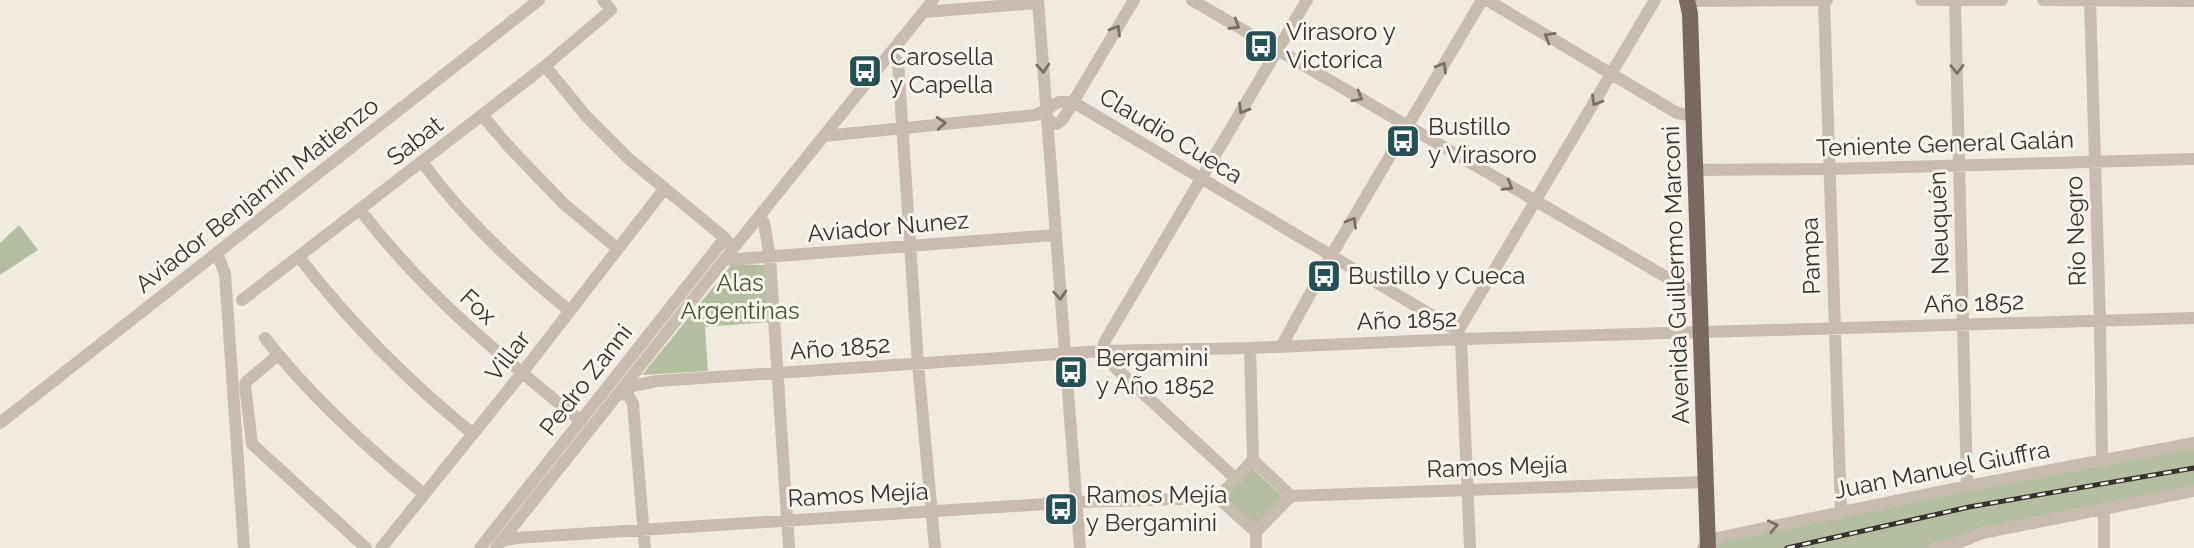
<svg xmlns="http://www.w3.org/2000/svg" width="2194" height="548" font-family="Raleway,sans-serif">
	<rect width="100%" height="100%" fill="#f1eae1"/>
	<path fill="#b4bfa2" d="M19 225 38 250 0 275V243Z
		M732 264 766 265 770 322 705 327 708 371 642 375Z
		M2194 443V491L1934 548H1703L1708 545Z
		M1252 468 1283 497 1255 526 1225 497Z"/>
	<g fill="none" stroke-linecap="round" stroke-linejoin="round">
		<path stroke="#c9bbae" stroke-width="12" d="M1038 0 1080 548
			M1192 0 1685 288 1700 293
			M1487 0 1677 113 1694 116
			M1824 0 1841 511
			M1921 0H2002
			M2043 0 2194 1
			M1688 1 1827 0
			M1955 1 1967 486
			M2090 1 2100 321 2102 461
			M924 12 1038 3
			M890 53 898 62 918 364 935 548
			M545 66 586 116 629 159 725 238 730 245
			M482 115 510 148 564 204 618 249
			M1047 120 1057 124 1063 119 1134 0
			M824 136 1036 115 1059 102H1073L1458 331 1461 339 1470 548
			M422 162C464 219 515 267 570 311
			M1696 170 1829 169 2194 159
			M360 210C425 294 499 355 581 421
			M757 219 764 222 770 258 789 548
			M217 253 225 274 244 548
			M299 257C350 323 408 381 473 434
			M724 260 1055 235
			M242 300 482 115 545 66 611 10 603 0
			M1458 331 1655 0
			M265 338C311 397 366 447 424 494
			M1282 345 1331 256 1482 0
			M1250 348 1253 460
			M278 355 246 382 245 385 252 444 366 548
			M623 388 657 381 1102 351 1250 348 1461 339 2194 318
			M618 394 628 395 633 404 645 548
			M0 423 539 0
			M1236 479 1107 360 1102 351 1105 341 1307 0
			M1291 496 1705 482
			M1218 498 1253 460 1291 496
			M1218 498 1256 532 1291 496
			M2104 508V548
			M1256 532V548
			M501 541 516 538 1077 502 1218 498
			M381 548 522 373 665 188
			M480 548 725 238
			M496 548 724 260 933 0
			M1703 548 1717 538 1967 486 2194 443
			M1934 548 1961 542 1982 533 2194 491"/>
		<path stroke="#78685e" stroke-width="16" d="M1687 0 1690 14 1708 548"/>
		<g stroke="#38302c" stroke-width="5">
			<path id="rail" d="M1787 548 1969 507 2194 468"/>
		</g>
		<use href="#rail" stroke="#f9f4ed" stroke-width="2.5" stroke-dasharray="8" stroke-linecap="butt"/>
	</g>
	<defs><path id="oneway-chevron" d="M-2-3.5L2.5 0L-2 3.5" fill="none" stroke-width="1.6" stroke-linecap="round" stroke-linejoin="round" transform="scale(1.75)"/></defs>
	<g stroke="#796f66">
		<use href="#oneway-chevron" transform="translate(1235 25) rotate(31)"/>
		<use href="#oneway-chevron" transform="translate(1116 30) rotate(-59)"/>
		<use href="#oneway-chevron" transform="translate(1549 37) rotate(-150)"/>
		<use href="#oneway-chevron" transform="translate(1442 67) rotate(-59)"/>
		<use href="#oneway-chevron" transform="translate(1043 68) rotate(86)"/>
		<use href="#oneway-chevron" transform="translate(1957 69) rotate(89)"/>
		<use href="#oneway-chevron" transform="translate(1358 97) rotate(30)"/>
		<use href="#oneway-chevron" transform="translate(1596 101) rotate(121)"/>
		<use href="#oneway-chevron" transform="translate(1243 109) rotate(121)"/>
		<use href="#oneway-chevron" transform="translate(941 123) rotate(-5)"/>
		<use href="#oneway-chevron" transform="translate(1508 186) rotate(31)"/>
		<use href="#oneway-chevron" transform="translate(1352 222) rotate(-60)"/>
		<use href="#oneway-chevron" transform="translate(1060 295) rotate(86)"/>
		<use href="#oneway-chevron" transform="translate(1773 526) rotate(-12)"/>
	</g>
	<defs>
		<g id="bus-square" transform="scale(1.75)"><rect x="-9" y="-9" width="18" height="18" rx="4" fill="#255056" stroke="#f9f4ed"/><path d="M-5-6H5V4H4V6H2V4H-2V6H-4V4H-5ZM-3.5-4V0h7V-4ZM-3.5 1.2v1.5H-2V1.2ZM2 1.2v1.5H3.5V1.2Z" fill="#fff"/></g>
	</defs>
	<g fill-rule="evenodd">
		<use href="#bus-square" x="1261" y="46"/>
		<use href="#bus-square" x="865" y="71"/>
		<use href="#bus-square" x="1403" y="141"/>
		<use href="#bus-square" x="1324" y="276"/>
		<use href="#bus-square" x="1071" y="372"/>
		<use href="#bus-square" x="1061" y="509"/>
	</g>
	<g text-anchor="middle" stroke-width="6" stroke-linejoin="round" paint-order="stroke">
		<g font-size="24" fill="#38302c" stroke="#f9f4ed" text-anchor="start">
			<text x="1286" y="40">Virasoro y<tspan x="1286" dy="28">Victorica</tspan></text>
			<text x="890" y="65">Carosella<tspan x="890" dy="28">y Capella</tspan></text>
			<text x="1428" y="135">Bustillo<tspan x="1428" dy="28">y Virasoro</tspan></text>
			<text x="1348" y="284">Bustillo y Cueca</text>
			<text x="1096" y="366">Bergamini<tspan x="1096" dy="28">y Año 1852</tspan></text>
			<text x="1086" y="503">Ramos Mejía<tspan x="1086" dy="28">y Bergamini</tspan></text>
		</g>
		<g font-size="24" fill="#38302c" stroke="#f9f4ed">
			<text transform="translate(1171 136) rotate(31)" y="8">Claudio Cueca</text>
			<text transform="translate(415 141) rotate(-38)" y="8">Sabat</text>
			<text transform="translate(1945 144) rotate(-2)" y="8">Teniente General Galán</text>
			<text transform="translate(257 195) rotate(-38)" y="8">Aviador Benjamín Matienzo</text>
			<text transform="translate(1939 223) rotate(-92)" y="8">Neuquén</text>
			<text transform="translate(888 227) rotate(-5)" y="8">Aviador Nunez</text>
			<text transform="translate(2076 231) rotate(-92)" y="8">Río Negro</text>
			<text transform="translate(1811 256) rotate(-92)" y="8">Pampa</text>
			<text transform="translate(1676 275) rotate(-92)" y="8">Avenida Guillermo Marconi</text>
			<text transform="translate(1974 303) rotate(-2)" y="8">Año 1852</text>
			<text transform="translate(478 307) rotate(43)" y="8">Fox</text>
			<text transform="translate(1407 320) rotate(-2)" y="8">Año 1852</text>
			<text transform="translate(840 348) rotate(-4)" y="8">Año 1852</text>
			<text transform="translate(508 356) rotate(-52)" y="8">Villar</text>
			<text transform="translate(586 380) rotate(-52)" y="8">Pedro Zanni</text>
			<text transform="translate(1497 467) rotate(-2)" y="8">Ramos Mejía</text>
			<text transform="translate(1942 470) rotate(-11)" y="8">Juan Manuel Giuffra</text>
			<text transform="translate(858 495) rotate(-3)" y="8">Ramos Mejía</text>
		</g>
		<g font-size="24" fill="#465432" stroke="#f9f4ed">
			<text x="740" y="291">Alas<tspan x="740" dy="28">Argentinas</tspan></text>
		</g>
	</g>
</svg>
